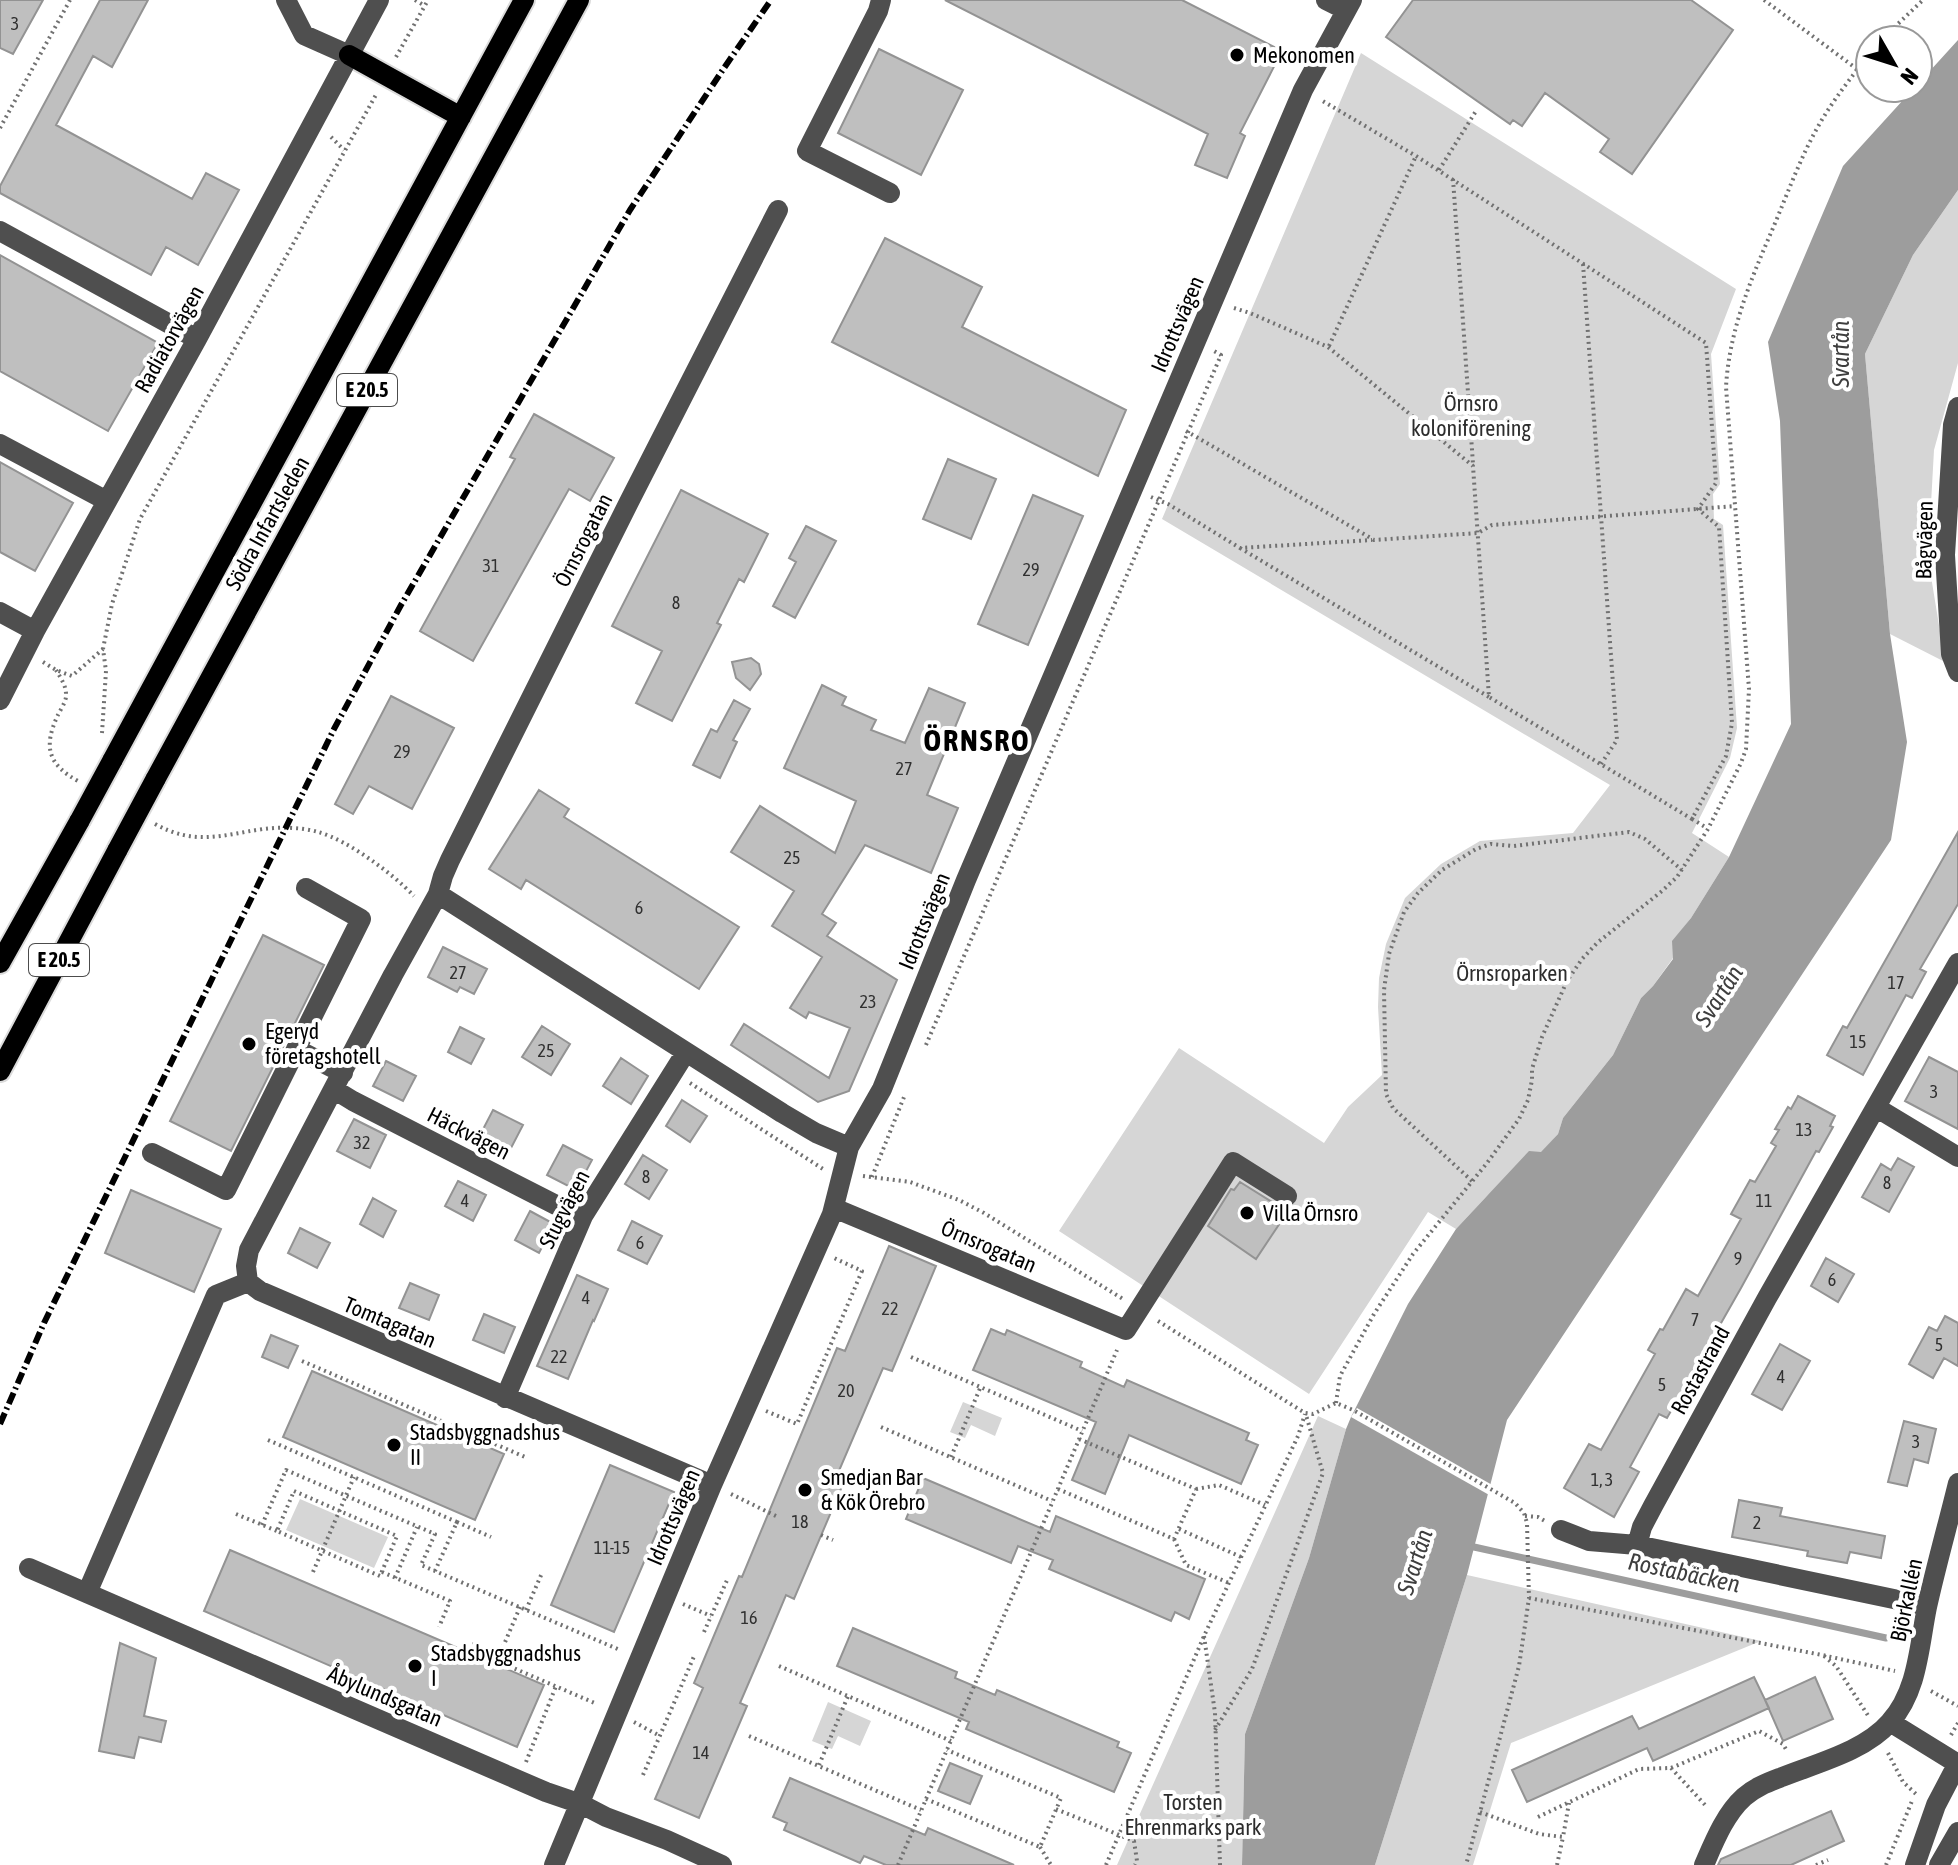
<svg xmlns="http://www.w3.org/2000/svg" width="1958" height="1865" font-family="'Asap Condensed',sans-serif">
	<rect width="100%" height="100%" fill="#fff"/>
	<path fill="#d6d6d6" d="M1361 53 1736 289 1711 354 1720 484 1713 494 1714 519 1723 525 1737 728 1730 758 1692 833 1729 857 1691 918 1673 941V958L1653 986 1641 998 1613 1055 1563 1118 1558 1134 1541 1153 1487 1196 1456 1229 1428 1212 1309 1394 1059 1231 1179 1048 1324 1143 1348 1107 1382 1075 1378 1007 1379 978 1386 944 1405 898 1441 864 1480 841 1573 833 1610 785 1162 519Z
		M1958 190V363L1934 450 1928 558 1945 662 1890 634 1865 354 1913 255Z
		M963 1402 1002 1418 995 1436 971 1425 965 1438 950 1432Z
		M1318 1416 1346 1429 1309 1558 1245 1734 1242 1865H1117Z
		M300 1499 388 1537 374 1568 286 1530Z
		M1467 1575 1761 1641 1511 1743 1473 1865H1375Z
		M828 1702 871 1721 860 1746 838 1736 832 1749 812 1741Z"/>
	<path fill="#9d9d9d" d="M1958 40V190L1913 255 1865 354 1890 634 1907 742 1891 840 1507 1420 1467 1575 1375 1865H1242L1245 1734 1309 1558 1346 1429 1351 1417 1408 1304 1456 1229 1529 1151 1541 1152 1558 1134 1563 1118 1613 1055 1641 998 1653 986 1673 959 1672 941 1691 918 1729 857 1791 724 1780 421 1768 342 1843 166 1914 88H1918V84Z"/>
	<path fill="#fff" d="M1357 1408 1494 1486 1491 1496 1351 1417Z"/>
	<g fill="none" stroke-linecap="round" stroke-linejoin="round">
		<path stroke="#9d9d9d" stroke-width="7" d="M1474 1547 1886 1638"/>
	</g>
	<path fill="#bfbfbf" stroke="#939393" stroke-width="2" d="M0 0H43L13 54 0 48Z
		M100 0H148L112 67 93 56 56 125 192 199 206 173 239 190 198 265 166 247 151 275 0 193V186Z
		M945 0H1182L1282 51 1240 133 1245 136 1227 178 1195 165 1208 134Z
		M1413 0H1691L1733 30 1632 174 1600 152 1609 139 1545 93 1522 126 1513 120 1510 124 1386 37Z
		M879 49 963 90 921 175 838 133Z
		M885 238 982 287 962 327 1126 410 1098 476 832 342Z
		M0 255 158 343 108 431 0 371Z
		M534 414 614 458 590 501 569 489 473 661 420 631 515 459 510 457Z
		M948 459 996 479 971 539 923 519Z
		M0 462 73 503 35 571 0 552Z
		M681 490 768 534 744 582 739 579 717 623 721 625 672 721 636 703 662 651 612 626Z
		M1033 495 1083 516 1028 645 978 624Z
		M806 526 836 541 795 618 773 606 796 562 789 558Z
		M751 658 759 664 761 674 750 690 736 678 732 662Z
		M822 685 846 697 842 705 876 720 871 730 905 743 929 688 965 703 927 795 958 808 931 873 865 845 822 914 836 923 827 936 897 980 849 1091 818 1102 731 1045 744 1024 829 1078 850 1028 809 1012 806 1018 790 1008 822 957 772 926 794 891 731 852 760 806 835 853 856 801 784 768Z
		M391 696 454 728 412 809 369 786 353 814 335 804Z
		M734 700 750 709 733 740 737 742 720 778 693 765 711 729 717 732Z
		M539 790 569 809 564 817 739 927 699 989 526 880 521 889 489 869Z
		M1958 832V904L1920 969 1926 972 1912 998 1906 995 1863 1075 1827 1055 1843 1026 1847 1028Z
		M263 935 324 965 231 1151 170 1121Z
		M443 947 487 969 474 994 460 987 457 992 428 977Z
		M542 1026 570 1044 551 1075 522 1057Z
		M460 1027 484 1039 471 1064 448 1052Z
		M1929 1057 1958 1072V1129L1905 1101Z
		M621 1058 648 1076 631 1104 603 1086Z
		M386 1061 416 1076 403 1101 373 1086Z
		M1798 1096 1835 1116 1830 1126 1833 1127 1819 1152 1816 1151 1741 1288 1667 1418 1659 1414 1630 1467 1639 1472 1614 1517 1564 1488 1589 1444 1601 1450 1655 1354 1648 1350 1660 1329 1663 1330 1686 1289 1698 1296 1741 1219 1731 1214 1750 1180 1755 1182 1776 1146 1771 1143 1779 1130 1775 1129 1788 1107 1791 1109Z
		M682 1100 707 1116 690 1142 666 1126Z
		M493 1110 523 1125 510 1150 480 1135Z
		M354 1119 386 1135 370 1168 337 1151Z
		M563 1145 592 1160 576 1190 547 1175Z
		M643 1155 667 1170 649 1199 625 1184Z
		M1898 1158 1914 1167 1889 1212 1862 1197 1881 1164 1891 1170Z
		M458 1181 486 1195 473 1221 445 1206Z
		M1240 1182 1280 1207 1290 1208 1256 1259 1208 1226 1231 1189 1234 1190Z
		M131 1190 221 1229 194 1292 105 1253Z
		M373 1198 396 1211 383 1237 360 1224Z
		M530 1211 554 1224 539 1253 515 1240Z
		M632 1221 662 1236 647 1264 618 1250Z
		M300 1228 330 1243 317 1268 288 1253Z
		M889 1246 936 1266 892 1371 883 1368 838 1473 846 1477 794 1599 786 1595 762 1652 740 1703 747 1706 699 1818 655 1799 703 1688 694 1683 739 1576 742 1577 837 1348 845 1351Z
		M1826 1258 1854 1274 1838 1302 1811 1286Z
		M577 1275 608 1289 594 1321 593 1320 568 1379 537 1366Z
		M410 1283 439 1295 429 1320 399 1308Z
		M484 1314 515 1327 504 1353 473 1340Z
		M1945 1316 1958 1323V1366L1944 1358 1933 1378 1909 1364 1929 1327 1937 1331Z
		M991 1329 1005 1335 1007 1330 1082 1362 1080 1367 1124 1387 1127 1380 1249 1433 1246 1440 1258 1445 1241 1484 1129 1435 1105 1494 1072 1480 1096 1422 973 1370Z
		M271 1335 298 1346 288 1368 262 1357Z
		M1780 1344 1810 1361 1782 1410 1752 1394Z
		M312 1371 504 1454 475 1520 283 1437Z
		M1904 1421 1936 1429 1928 1463 1914 1459 1907 1486 1888 1482Z
		M610 1465 674 1492 614 1632 551 1605Z
		M923 1478 1050 1532 1056 1516 1205 1579 1189 1619 1175 1612 1171 1621 1132 1604 1049 1569 1053 1560 1018 1546 1011 1563 906 1519Z
		M1739 1500 1782 1508 1780 1516 1885 1536 1881 1558 1850 1552 1847 1563 1807 1556 1808 1551 1732 1537Z
		M230 1550 544 1685 517 1747 204 1611Z
		M853 1628 957 1672 955 1678 995 1695 997 1690 1119 1742 1117 1747 1131 1753 1114 1792 966 1729 969 1722 837 1666Z
		M120 1643 156 1658 144 1716 166 1721 161 1742 139 1737 134 1758 99 1751Z
		M1754 1677 1769 1708 1653 1761 1647 1748 1527 1802 1512 1770 1632 1716 1639 1729Z
		M1815 1677 1833 1719 1783 1741 1765 1700Z
		M950 1763 982 1776 970 1804 938 1791Z
		M790 1778 925 1835 928 1828 1014 1865H886L864 1856 860 1863 784 1830 787 1823 773 1817Z
		M1831 1811 1844 1841 1791 1865H1718L1721 1859Z"/>
	<g fill="none" stroke-linecap="round" stroke-linejoin="round">
		<g stroke="#dbdbdb" stroke-width="24">
			<path id="major" d="M349 55 461 117
				M112 761 524 0
				M155 780 579 0
				M0 963 80 820
				M0 1071 118 849"/>
		</g>
		<path stroke="#717171" stroke-width="4" stroke-dasharray="2 4" stroke-linecap="butt" d="M415 0 425 6
			M1764 0 1857 69
			M1881 40 1923 0
			M396 57 428 0
			M0 128 70 0
			M331 137 344 150
			M1439 170 1476 111
			M1453 179 1473 464
			M1583 264 1617 740 1601 764
			M1234 308 1250 313 1328 347 1473 466 1489 697 1692 819 1726 756 1732 723 1719 527 1698 509 1716 483 1706 343 1416 156 1321 100
			M1329 346 1416 156
			M1186 431 1374 540 1478 533 1492 525 1735 506
			M1151 497 1168 504 1240 548 1372 540
			M1240 548 1489 697
			M43 662 56 670 72 676 103 649
			M56 670C60 677 66 685 66 694 67 701 60 710 57 717 43 748 49 765 78 781
			M102 733 106 671 103 649 112 604 140 519 377 93
			M1692 819 1707 828
			M155 824C195 846 222 835 263 829 280 827 301 827 318 832 348 840 393 874 414 896
			M926 1045 1221 355 1214 351
			M690 1083 823 1169
			M863 1176 910 1182 959 1200 984 1213 1123 1299
			M872 1177 904 1097
			M1472 1181 1393 1108 1386 1094 1384 990 1389 954 1404 912 1418 893 1442 870 1476 849 1491 844 1514 846 1629 832 1645 839 1682 870
			M1158 1321 1305 1413 1313 1414 1336 1403 1353 1410 1515 1503 1524 1513 1527 1523 1529 1598 1519 1666 1466 1865
			M911 1357 1082 1431
			M302 1361 525 1457
			M1336 1403 1340 1376 1374 1314 1413 1254 1487 1163 1519 1119 1528 1100 1532 1080V1069L1542 1037 1567 981 1582 959 1597 943 1662 891 1677 877 1708 829 1741 763 1746 749 1749 689 1726 387C1729 333 1749 284 1770 235 1787 196 1801 154 1823 118 1837 95 1854 74 1870 53
			M766 1411 797 1424 862 1271 834 1258
			M881 1427 1052 1501
			M268 1440 457 1522 435 1571
			M951 1457 981 1386
			M1058 1489 1174 1539 1196 1489 1079 1439
			M1196 1489 1219 1485 1265 1505
			M294 1491 397 1536 380 1576 277 1531Z
			M731 1494 776 1516
			M236 1514 277 1531
			M1525 1516 1538 1517 1545 1521
			M457 1522 491 1537
			M262 1525 286 1470 435 1534 421 1565 620 1650
			M1179 1529 1241 1557
			M821 1535 833 1540
			M1174 1539 1186 1565 1229 1583
			M313 1572 354 1477
			M382 1572 450 1601 439 1627
			M395 1578 417 1527
			M1529 1598 1822 1655 1895 1671
			M683 1604 711 1616
			M520 1607 497 1661 597 1704
			M526 1610 542 1573
			M704 1632 728 1578
			M1204 1636 1215 1713 1220 1865
			M474 1642 478 1652 497 1661
			M1824 1656 1836 1666 1869 1717
			M779 1666 951 1741
			M1931 1691 1958 1706
			M634 1722 660 1736
			M1215 1730 1252 1669 1323 1473 1306 1415
			M1951 1735 1958 1723
			M749 1736 921 1810
			M1888 1753 1903 1782 1916 1794
			M526 1762 556 1686
			M819 1765 848 1696
			M1671 1768 1707 1807
			M643 1775 695 1654
			M926 1799 1040 1847 1061 1798 947 1750
			M1056 1809 1134 1841 1137 1861 1135 1865
			M1480 1812 1539 1834 1563 1837 1569 1803
			M1538 1817 1639 1769 1671 1768 1759 1731 1783 1744 1787 1751
			M1040 1847 1051 1865
			M898 1865 1117 1350
			M1106 1865 1204 1636 1298 1436 1305 1414
			M1557 1865 1563 1837
			M1816 1865 1828 1860
			M1886 1865 1912 1801"/>
		<path stroke="#4f4f4f" stroke-width="20" d="M286 0 304 35 349 55
			M881 0 878 11 807 151 890 193
			M1326 0 1346 10
			M0 231 197 339
			M1958 407 1953 425 1945 555 1951 654 1958 672
			M0 444 107 501
			M0 612 35 631
			M0 700 35 631 197 339 379 0
			M438 894 782 1113 816 1133 849 1147
			M296 1049 343 1073
			M335 1090 353 1101 556 1205 583 1216
			M1877 1108 1958 1157
			M152 1153 226 1190 361 919 306 888
			M834 1208 1126 1330 1233 1162 1287 1196
			M505 1398 583 1216 686 1052
			M712 1485 260 1291 248 1282 246 1266 249 1250 393 975 438 894 443 876 450 860 630 500 778 210
			M1561 1530 1589 1541 1637 1545
			M29 1568 546 1792 581 1804 606 1817 667 1840 722 1865
			M87 1593 216 1295 248 1282
			M1927 1606 1637 1545 1642 1527 1653 1506 1767 1298 1958 963
			M1890 1722 1958 1764
			M554 1865 712 1485 832 1214 849 1147 882 1089 966 880 1303 90 1352 0
			M1704 1865C1714 1842 1725 1814 1744 1797 1755 1787 1769 1782 1782 1777 1817 1763 1865 1751 1890 1722 1918 1691 1919 1646 1927 1607 1936 1566 1948 1524 1958 1483
			M1915 1865 1936 1805 1958 1763
			M1939 1865 1958 1832"/>
		<use href="#major" stroke="#000" stroke-width="20"/>
		<path stroke="#000" stroke-width="6" stroke-dasharray="12 4 2 4" stroke-linecap="butt" d="M0 1424 44 1323 334 729 401 605 630 210 724 68 771 0"/>
		<g stroke="#dbdbdb" stroke-width="24" stroke-linecap="butt">
			<path id="major-bridge" d="M80 820 112 761
				M118 849 155 780"/>
		</g>
		<use href="#major-bridge" stroke="#000" stroke-width="20"/>
	</g>
	<g fill="#000" stroke="#fff" stroke-width="3">
		<circle cx="1237" cy="55" r="8"/>
		<circle cx="249" cy="1044" r="8"/>
		<circle cx="1247" cy="1213" r="8"/>
		<circle cx="394" cy="1445" r="8"/>
		<circle cx="805" cy="1490" r="8"/>
		<circle cx="415" cy="1666" r="8"/>
	</g>
	<g text-anchor="middle" stroke-width="8" stroke-linejoin="round" paint-order="stroke">
		<g font-size="18" fill="#303030">
			<text x="15" y="30">3</text>
			<text x="491" y="572">31</text>
			<text x="1031" y="576">29</text>
			<text x="676" y="609">8</text>
			<text x="402" y="758">29</text>
			<text x="904" y="775">27</text>
			<text x="792" y="864">25</text>
			<text x="639" y="914">6</text>
			<text x="458" y="979">27</text>
			<text x="1896" y="989">17</text>
			<text x="868" y="1008">23</text>
			<text x="1858" y="1048">15</text>
			<text x="546" y="1057">25</text>
			<text x="1934" y="1098">3</text>
			<text x="1804" y="1136">13</text>
			<text x="362" y="1149">32</text>
			<text x="646" y="1183">8</text>
			<text x="1887" y="1189">8</text>
			<text x="465" y="1207">4</text>
			<text x="1764" y="1207">11</text>
			<text x="640" y="1249">6</text>
			<text x="1738" y="1265">9</text>
			<text x="1832" y="1286">6</text>
			<text x="586" y="1304">4</text>
			<text x="890" y="1315">22</text>
			<text x="1695" y="1326">7</text>
			<text x="1939" y="1351">5</text>
			<text x="559" y="1363">22</text>
			<text x="1781" y="1383">4</text>
			<text x="1662" y="1391">5</text>
			<text x="846" y="1397">20</text>
			<text x="1916" y="1448">3</text>
			<text x="1602" y="1486">1, 3</text>
			<text x="800" y="1528">18</text>
			<text x="1757" y="1529">2</text>
			<text x="612" y="1554">11-15</text>
			<text x="749" y="1624">16</text>
			<text x="701" y="1759">14</text>
		</g>
		<g fill="#fff" stroke="#4c4c4c" stroke-width="2">
			<rect x="337" y="374" width="60" height="32" rx="6"/>
			<rect x="29" y="944" width="60" height="32" rx="6"/>
		</g>
		<g font-size="20" font-weight="bold" fill="#000">
			<text x="367" y="397">E 20.5</text>
			<text x="59" y="967">E 20.5</text>
		</g>
		<g font-size="22" fill="#000" stroke="#fff" text-anchor="start">
			<text x="1253" y="63">Mekonomen</text>
			<text x="265" y="1039">Egeryd<tspan x="265" dy="25">företagshotell</tspan></text>
			<text x="1263" y="1221">Villa Örnsro</text>
			<text x="410" y="1440">Stadsbyggnadshus<tspan x="410" dy="25">II</tspan></text>
			<text x="821" y="1485">Smedjan Bar<tspan x="821" dy="25">&amp; Kök Örebro</tspan></text>
			<text x="431" y="1661">Stadsbyggnadshus<tspan x="431" dy="25">I</tspan></text>
		</g>
		<g font-size="22" fill="#000" stroke="#fff">
			<text transform="translate(1177 324) rotate(-67)" y="8">Idrottsvägen</text>
			<text transform="translate(169 339) rotate(-61)" y="8">Radiatorvägen</text>
			<text transform="translate(267 523) rotate(-61)" y="8">Södra Infartsleden</text>
			<text transform="translate(583 540) rotate(-63)" y="8">Örnsrogatan</text>
			<text transform="translate(1924 540) rotate(-89)" y="8">Bågvägen</text>
			<text transform="translate(924 921) rotate(-68)" y="8">Idrottsvägen</text>
			<text transform="translate(469 1133) rotate(27)" y="8">Häckvägen</text>
			<text transform="translate(564 1209) rotate(-63)" y="8">Stugvägen</text>
			<text transform="translate(989 1246) rotate(23)" y="8">Örnsrogatan</text>
			<text transform="translate(390 1322) rotate(23)" y="8">Tomtagatan</text>
			<text transform="translate(1700 1370) rotate(-61)" y="8">Rostastrand</text>
			<text transform="translate(673 1517) rotate(-67)" y="8">Idrottsvägen</text>
			<text transform="translate(1906 1600) rotate(-78)" y="8">Björkallén</text>
			<text transform="translate(385 1696) rotate(23)" y="8">Åbylundsgatan</text>
		</g>
		<g font-size="22" fill="#2d2d2d" stroke="#fff">
			<text x="1471" y="411">Örnsro<tspan x="1471" dy="25">koloniförening</tspan></text>
			<text x="1512" y="981">Örnsroparken</text>
			<text x="1193" y="1810">Torsten<tspan x="1193" dy="25">Ehrenmarks park</tspan></text>
		</g>
		<g font-size="24" font-style="italic" fill="#3e3e3e" stroke="#fff">
			<text transform="translate(1841 354) rotate(-90)" y="8">Svartån</text>
			<text transform="translate(1719 996) rotate(-57)" y="8">Svartån</text>
			<text transform="translate(1415 1562) rotate(-72)" y="8">Svartån</text>
			<text transform="translate(1684 1573) rotate(12)" y="8">Rostabäcken</text>
		</g>
		<g font-size="30" font-weight="bold" letter-spacing="2" fill="#000" stroke="#fff">
			<text x="977" y="751">ÖRNSRO</text>
		</g>
	</g>
	<g transform="translate(1894 64) rotate(129)"><circle r="38" fill="#ffffff" stroke="#999999" stroke-width="2"/>
	<path d="M0-6L14 30L0 20L-14 30Z" fill="#000000"/>
	<text y="-12" font-size="22" font-weight="bold" text-anchor="middle" fill="#000000">N</text>
	</g>
</svg>
